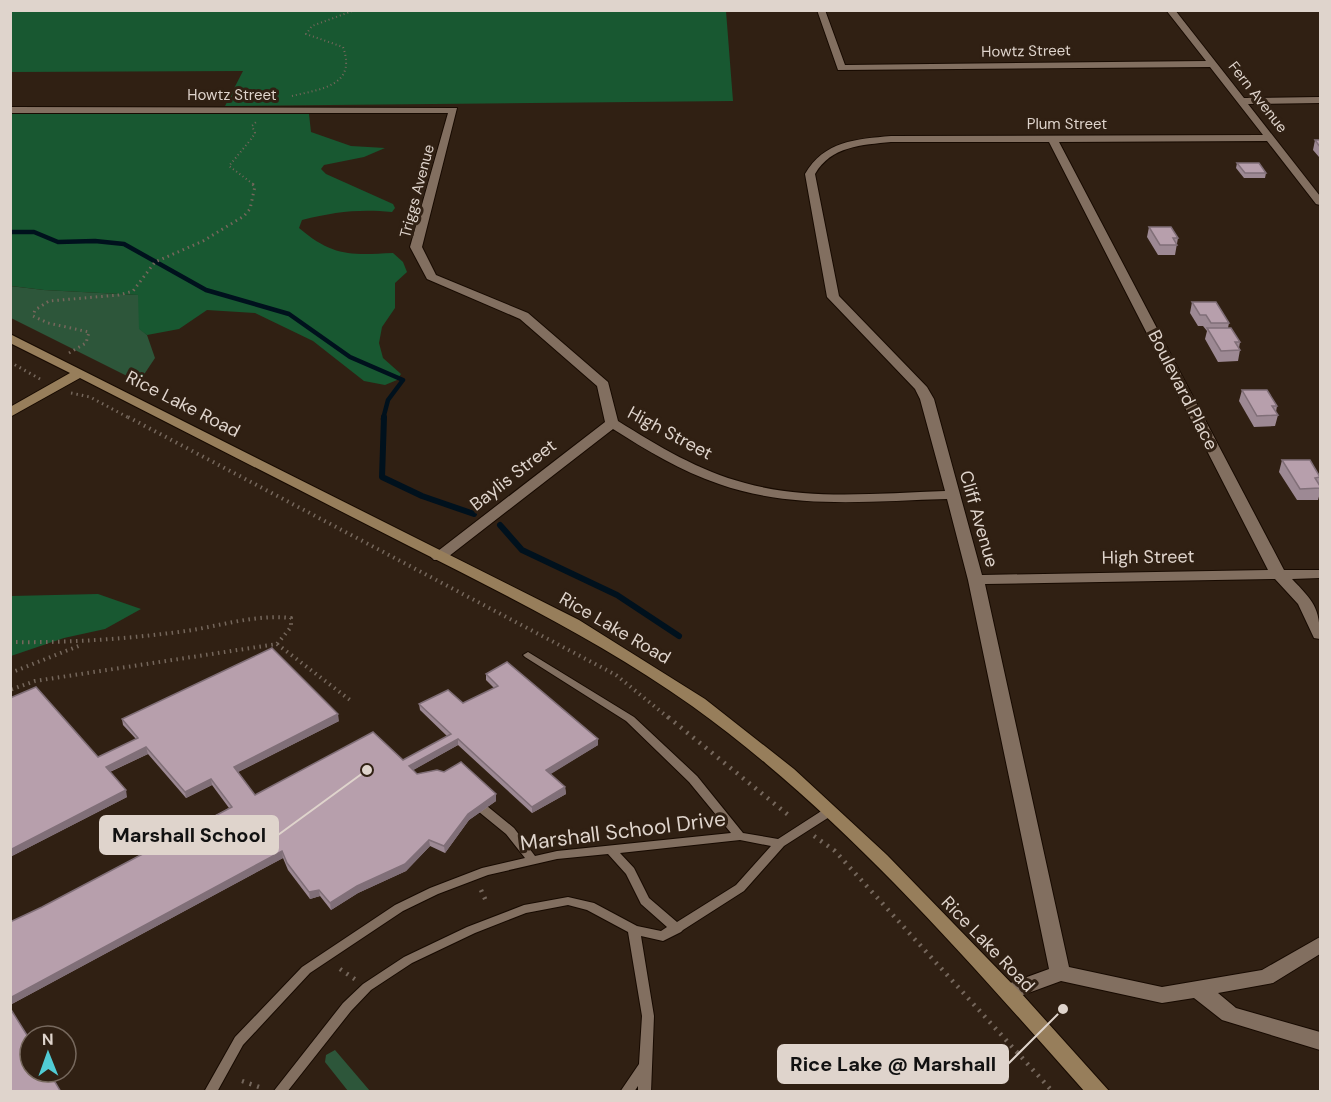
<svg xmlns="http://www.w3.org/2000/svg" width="1331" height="1102" font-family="'DM Sans',sans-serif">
	<rect width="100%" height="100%" fill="#302013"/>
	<path fill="#2d563a" d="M10 286 44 290 139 295V328L147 335 155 358 139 382 11 318Z
		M335 1050 370 1091H348L325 1062 326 1055Z"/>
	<path fill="#185831" d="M10 11H726L733 101 225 106 243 71 11 72Z
		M11 114H309L311 132 351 146 385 148 364 157 324 165 321 169 326 174 393 204 395 208 392 212C358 209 335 212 302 220L299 228C333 257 351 255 393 253L403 262 407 272 395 283V308L382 327 379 343 383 358 401 374 397 380 385 385 364 381 313 341 255 313 207 310 179 329 147 335 139 329 138 295 44 290 11 286Z
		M98 594 141 609 105 629 64 638 11 656V596Z"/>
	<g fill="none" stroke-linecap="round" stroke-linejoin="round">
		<path stroke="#00111d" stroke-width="4.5" d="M10 232H34L58 242 95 241 124 244 206 290 289 314 350 357 403 380 388 400 383 419"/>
		<path stroke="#00111d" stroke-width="6" d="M384 417 382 477 422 496 474 514
			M500 525 522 550 617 595 679 636"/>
		<g stroke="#170a01" stroke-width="2">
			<path id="lane" d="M528 652 634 717 697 776 743 833 778 839 826 808 830 807 834 808 835 811 834 814 784 846 744 891 683 930 681 932 663 941 641 936 654 1016 651 1092H638V1086L634 1092H620L639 1064 642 1016 628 932 587 910 568 905 526 913 475 933 412 963 371 990 351 1011 287 1092H273L343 1003 363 984 404 957 467 927 524 905 568 897 594 903 637 926 661 931 667 927 641 904 626 874 608 854 557 859 488 875 438 894 403 911 310 973 243 1045 217 1092H204L235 1037 302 967 395 905 430 888 482 868 525 858 506 834 479 812 478 809 479 806 483 805 487 806 514 828 535 856 557 851 731 833 689 782 626 721 525 657 523 655ZM740 840 771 846 736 885 677 922 649 898 634 868 620 853Z"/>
		</g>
		<g stroke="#170a01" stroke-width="2">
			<path id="street" d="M817 10H825L845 65 1206 61 1166 10H1175L1244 98 1320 97V103L1248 104 1320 196V205L1316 204 1267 141 1059 142 1284 570H1320V578L1292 579C1313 601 1320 607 1320 639L1314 638 1298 604 1275 579 985 584 1069 967 1162 987 1262 970 1320 937V954L1273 983 1218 993 1236 1008 1320 1032V1050L1222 1020 1194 998 1162 1003 1061 981 1009 1000 1002 998 999 992 1002 986 1049 969 968 580 947 499C871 501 792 510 719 484 681 471 646 450 613 429L444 560H434L431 557 434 554 605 422 597 386 520 319 427 279 410 247 448 113H10V107L457 108 422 247 436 275 528 313 608 382 618 421C658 446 699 471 745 483 809 501 879 493 945 491L920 399 915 389 827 297 805 174C824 141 856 139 891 136L1263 135 1210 67 838 70ZM891 142H1049L1268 570 982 575 934 399 927 387 839 296 815 174C831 146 862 145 891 142Z"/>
		</g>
		<g stroke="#170a01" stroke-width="2">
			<path id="secondary" d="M10 334 579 620 705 699 794 769 887 855 1021 993 1110 1092H1085C964 956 841 813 692 706 603 643 506 595 409 546 299 490 190 434 80 378L10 417V407L70 373 10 343Z"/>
		</g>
		<path stroke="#75675c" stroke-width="2" stroke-dasharray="1 3" stroke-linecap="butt" d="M292 96C321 89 357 86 343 47L306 34 312 26 355 10
			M253 184 229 166 252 138 255 133 252 126 256 122"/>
		<path stroke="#75675c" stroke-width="3" stroke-dasharray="1.5 4" stroke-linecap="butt" d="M69 353 86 343 89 332 48 323 33 316 35 310 49 301 119 295 133 291 155 262 203 241 244 216 250 209 255 186 251 183
			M10 362 40 379
			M71 393 90 397 131 419"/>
		<path stroke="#75675c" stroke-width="4" stroke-dasharray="1.5 4.5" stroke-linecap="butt" d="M128 417 616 675 670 719
			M10 642C69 643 127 639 186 631 220 626 256 614 291 618V627L277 644 35 681 10 690
			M277 644 350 700
			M10 673 81 645"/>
		<path stroke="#75675c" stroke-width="4.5" stroke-dasharray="2 6" stroke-linecap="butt" d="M668 717 792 818
			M814 836 835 851 1053 1092
			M481 890 486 901
			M340 969 356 980
			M242 1081 262 1088"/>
		<use href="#lane" fill="#826f60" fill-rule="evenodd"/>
		<use href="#street" fill="#826f60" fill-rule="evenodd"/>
		<use href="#secondary" fill="#977e5b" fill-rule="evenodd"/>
	</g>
	<path fill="#9d8994" d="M1315 140H1320V157H1319L1313 150Z
		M1237 163 1266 173 1265 178H1244L1236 168Z
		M1149 227 1178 238 1175 255H1158L1147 237Z
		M1192 302 1229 323 1228 328 1240 342 1239 348 1240 350 1238 361 1218 362 1205 339 1207 331 1203 326H1198L1190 313Z
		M1242 390 1277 406 1276 412 1278 415 1275 426 1254 427 1239 401Z
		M1282 460 1320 477 1319 484 1320 486V493L1318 500H1297L1279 472Z
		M486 674 598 745 550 774 565 787 566 794 532 813 458 745 413 770 417 774 496 794V801L469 820 445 853 430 846 406 871 358 893 331 910 320 896 310 899 288 870 283 858 10 1005V922L42 907 229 808 212 785 186 798 148 754 110 772 127 797 10 857V698L98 757 136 739 123 725 122 719 339 721 238 772 255 795 403 760 448 737 420 710 419 704 463 703 494 688 486 680Z"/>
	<path fill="#806f78" d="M338 714 339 721 236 773 234 767Z
		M458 739V745L410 772 409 766Z
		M598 739V745L546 777V770Z
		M146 747 148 754 107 773 106 767Z
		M211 779 212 785 186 798 185 792Z
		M565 787 566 794 532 813V807Z
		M126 790 127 797 10 857V850Z
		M496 794V801L469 820 445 853 444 846 468 814Z
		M429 840 430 846 406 871 358 893 331 910 330 903Z
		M282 851 283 858 10 1005V998Z
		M319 890 320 896 310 899 309 892Z"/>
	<path fill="#b79fac" stroke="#806f78" stroke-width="1.5" d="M1315 140H1320V147Z
		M1237 163H1259L1266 173H1245Z
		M1149 227H1171L1178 238H1173L1177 245H1160Z
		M1192 302H1216L1229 323H1211L1206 315H1200Z
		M1207 328H1231L1240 342H1235L1240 350 1221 351Z
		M1242 390H1267L1277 406H1272L1278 415 1257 416Z
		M1282 460H1310L1320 477 1315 478 1320 486V488L1300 489Z
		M272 648 338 714 234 767 255 795 373 732 403 760 451 734 419 704 448 690 463 703 498 686 486 674 507 662 598 739 546 770 565 787 532 807 458 739 409 766 417 774 437 770 444 772 461 762 496 794 468 814 444 846 429 840 405 864 357 886 330 903 319 890 309 892 287 863 282 851 10 998V922L42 907 232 807 211 779 185 792 146 747 106 767 126 790 10 850V698L36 687 98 757 138 738 122 719Z
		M10 1008 30 1040V1072H49L61 1092H10Z"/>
	<g text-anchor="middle" stroke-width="6" stroke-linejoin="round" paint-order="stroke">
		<g font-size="15" fill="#dfd4cc" stroke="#302013">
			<text transform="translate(1026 51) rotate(-1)" y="5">Howtz Street</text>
			<text x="232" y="100">Howtz Street</text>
			<text transform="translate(1258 97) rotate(52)" y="5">Fern Avenue</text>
			<text x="1067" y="129">Plum Street</text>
			<text transform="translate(417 191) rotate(-75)" y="5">Triggs Avenue</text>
		</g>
		<g font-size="18" fill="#dfd4cc" stroke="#302013">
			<text transform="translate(1183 390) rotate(63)" y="6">Boulevard Place</text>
			<text transform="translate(183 404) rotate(27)" y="6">Rice Lake Road</text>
			<text transform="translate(670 433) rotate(28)" y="6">High Street</text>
			<text transform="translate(513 475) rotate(-38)" y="6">Baylis Street</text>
			<text transform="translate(979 519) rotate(74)" y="6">Cliff Avenue</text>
			<text transform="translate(1148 557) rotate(-1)" y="6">High Street</text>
			<text transform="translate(615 628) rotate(30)" y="6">Rice Lake Road</text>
			<text transform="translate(988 944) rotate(46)" y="6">Rice Lake Road</text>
		</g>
		<g font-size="21" fill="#dfd4cc" stroke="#302013">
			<text transform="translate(623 831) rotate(-7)" y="7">Marshall School Drive</text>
		</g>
	</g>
	<path fill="none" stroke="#dfd4cc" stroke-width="2" d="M367 770L278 835M1063 1009L1008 1064"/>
	<g fill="#dfd4cc" stroke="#302013" stroke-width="2">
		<circle cx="367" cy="770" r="6"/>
		<circle cx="1063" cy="1009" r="6"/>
	</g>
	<g fill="#dfd4cc" stroke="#dfd4cc" stroke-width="2">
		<rect x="100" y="816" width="178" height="38" rx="6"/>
		<rect x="778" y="1045" width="230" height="38" rx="6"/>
	</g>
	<g font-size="20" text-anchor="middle" font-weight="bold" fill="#111">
		<text x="189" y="842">Marshall School</text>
		<text x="893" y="1071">Rice Lake @ Marshall</text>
	</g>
	<rect width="1331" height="1102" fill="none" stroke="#dfd4cc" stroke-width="24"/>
	<g transform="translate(48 1054) rotate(359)"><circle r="28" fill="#302013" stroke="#76685d" stroke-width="1.5"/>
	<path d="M0-4.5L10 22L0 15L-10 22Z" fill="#51ccd5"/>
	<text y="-9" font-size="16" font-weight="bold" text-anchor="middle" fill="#dfd4cc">N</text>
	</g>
</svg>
